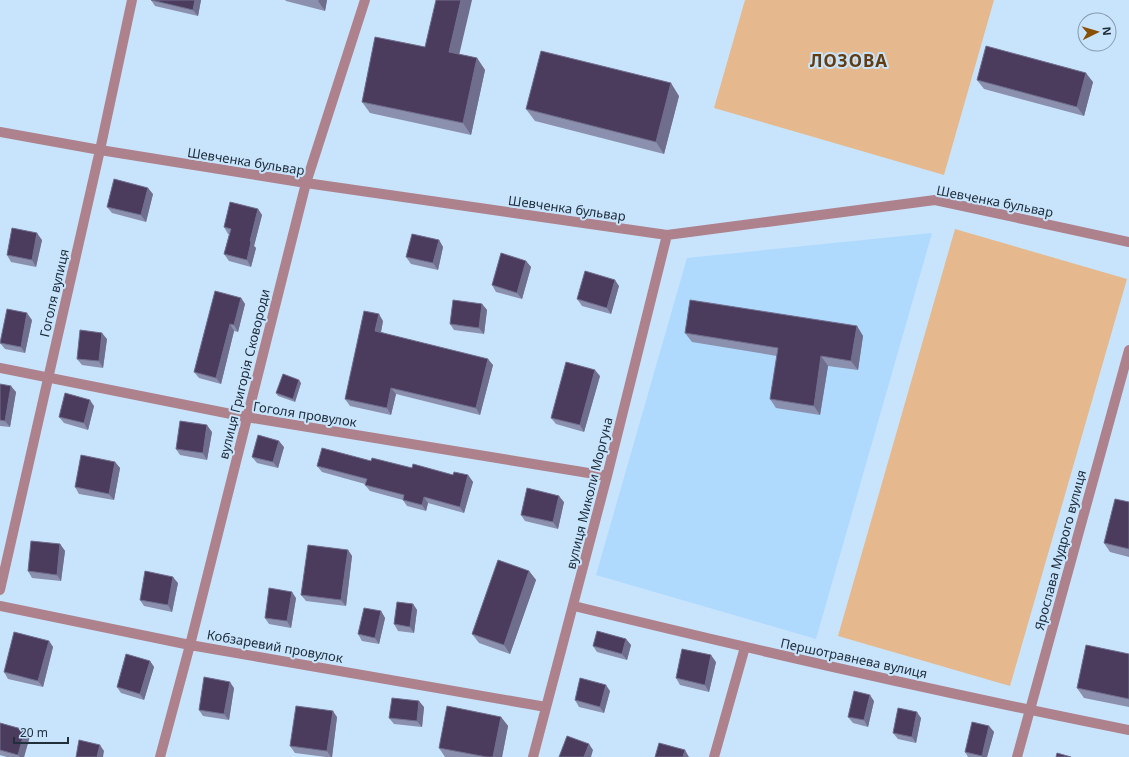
<svg xmlns="http://www.w3.org/2000/svg" width="1129" height="757" font-family="'Noto Sans',sans-serif">
	<rect width="100%" height="100%" fill="#c8e4fd"/>
	<path fill="#afd9fd" d="M932 233 816 639 596 575 687 258Z"/>
	<path fill="#e5b88e" d="M745 0H994L944 175 714 108Z
		M955 229 1127 279 1010 686 838 636Z"/>
	<g fill="none" stroke-linecap="round" stroke-linejoin="round">
		<path stroke="#ae828c" stroke-width="10" d="M0 132 100 150 306 183 667 235 935 200 1129 242
			M0 368 246 417 607 476
			M0 590 100 150 132 0
			M0 606 190 645 546 707
			M574 606C758 651 943 693 1129 730
			M160 757 190 645 306 183 365 0
			M533 757 607 476 667 235
			M714 757 745 647
			M1017 757 1129 350"/>
	</g>
	<path fill="#8a90ad" d="M151 0H201L198 16 155 6Z
		M285 0H327L325 11 286 1Z
		M459 54 477 58 485 70 471 135 370 113 362 102Z
		M977 80 1093 82 1084 116 984 89Z
		M679 96 664 154 535 121 526 109Z
		M153 194 146 222 112 213 107 207Z
		M258 209 262 215 254 246 256 248 251 267 229 261 224 254 229 234H228L224 227Z
		M42 240 36 267 11 262 7 255Z
		M439 240 443 247 438 270 411 264 406 257Z
		M526 261 531 267 522 299 496 292 492 285Z
		M619 286 611 314 582 306 577 299Z
		M241 298 245 304 238 332 234 331 221 384 199 378 194 372Z
		M482 304 487 310 484 334 454 330 450 324Z
		M32 320 25 353 5 349 0 343Z
		M383 321 381 332 493 365 480 415 396 394 391 415 350 406 345 399Z
		M857 326 863 336 858 370 828 366 820 415 776 408 770 399 777 356 692 342 685 333Z
		M107 339 103 368 82 365 77 359Z
		M600 376 584 432 556 424 551 418Z
		M301 383 295 402 278 396 276 393Z
		M0 384 16 392 10 427 0 426Z
		M94 406 88 430 64 423 59 417Z
		M212 432 207 460 180 455 176 449Z
		M284 447 278 468 257 463 252 457Z
		M371 461 453 475H468L473 482 464 513 428 503 426 511 407 506 403 500 370 491 365 485V484L322 472 317 466Z
		M115 462 120 468 114 500 79 494 75 487Z
		M564 502 558 529 525 521 521 515Z
		M1129 502V557L1110 552 1104 543Z
		M60 544 65 551 61 581 32 578 28 571Z
		M348 550 352 556 346 606 306 601 301 595Z
		M529 571 536 580 510 654 479 643 472 634Z
		M178 583 172 612 144 606 140 600Z
		M296 598 291 628 269 624 265 618Z
		M413 604 417 610 414 633 398 631 394 624Z
		M381 611 385 618 379 644 362 641 358 634Z
		M626 639 631 645 627 660 597 652 593 646Z
		M49 641 53 647 43 687 8 679 4 672Z
		M1129 654V707L1084 698 1077 688Z
		M150 661 154 667 144 700 121 693 117 687Z
		M716 662 709 692 680 685 676 678Z
		M234 688 229 720 203 716 199 710Z
		M610 691 604 713 579 707 575 700Z
		M874 701 868 727 853 723 848 717Z
		M424 707 422 727 394 724 389 718Z
		M337 717 332 757H326L295 753 290 746Z
		M501 717 508 726 502 757H445L439 748Z
		M921 718 916 743 898 739 893 733Z
		M0 723 25 730 30 736 24 757H7L0 755Z
		M989 726 994 732 987 757H968L965 752Z"/>
	<path fill="#706e8d" d="M195 0H201L198 16 193 10Z
		M319 0H327L325 11 318 1Z
		M461 0H472L457 64 449 52Z
		M477 58 485 70 471 135 463 123Z
		M1086 73 1093 82 1084 116 1077 107Z
		M671 83 679 96 664 154 656 142Z
		M148 188 153 194 146 222 141 215Z
		M258 209 262 215 254 246 256 248 251 267 247 260 250 241Z
		M37 233 42 240 36 267 32 260Z
		M439 240 443 247 438 270 433 263Z
		M526 261 531 267 522 299 517 293Z
		M615 280 619 286 611 314 607 308Z
		M241 298 245 304 238 332 234 325Z
		M482 304 487 310 484 334 479 328Z
		M27 313 32 320 25 353 21 347Z
		M379 314 383 321 380 337 375 331Z
		M230 324 234 331 221 384 216 378Z
		M857 326 863 336 858 370 851 361Z
		M102 333 107 339 103 368 99 361Z
		M821 356 828 366 820 415 814 406Z
		M488 359 493 365 480 415 476 408Z
		M595 370 600 376 584 432 580 425Z
		M299 380 301 383 295 402 293 399Z
		M11 386 16 392 10 427 5 421Z
		M391 388 396 394 391 415 387 408Z
		M90 400 94 406 88 430 84 423Z
		M207 425 212 432 207 460 203 453Z
		M279 441 284 447 278 468 273 462Z
		M115 462 120 468 114 500 109 494Z
		M468 475 473 482 464 513 460 507Z
		M559 496 564 502 558 529 553 522Z
		M424 497 428 503 426 511 422 505Z
		M60 544 65 551 61 581 57 575Z
		M348 550 352 556 346 606 341 600Z
		M529 571 536 580 510 654 504 645Z
		M173 577 178 583 172 612 168 605Z
		M292 592 296 598 291 628 287 621Z
		M413 604 417 610 414 633 410 627Z
		M381 611 385 618 379 644 375 638Z
		M626 639 631 645 627 660 622 654Z
		M49 641 53 647 43 687 38 681Z
		M711 655 716 662 709 692 705 685Z
		M150 661 154 667 144 700 140 694Z
		M230 682 234 688 229 720 224 714Z
		M606 685 610 691 604 713 600 707Z
		M870 695 874 701 868 727 864 720Z
		M419 701 424 707 422 727 417 721Z
		M333 711 337 717 332 757H331L327 751Z
		M917 712 921 718 916 743 912 737Z
		M501 717 508 726 502 757H493Z
		M989 726 994 732 987 757H982V756Z
		M25 730 30 736 24 757H20L18 755Z
		M589 744 593 750 591 757H584Z
		M100 745 104 751 103 757H97Z
		M685 750 689 757H683Z"/>
	<path fill="#4b3c5d" stroke="#706e8d" d="M151 0H195L193 10Z
		M436 0H461L449 52 477 58 463 123 362 102 375 37 425 47Z
		M986 46 1086 73 1077 107 977 80Z
		M541 51 671 83 656 142 526 109Z
		M114 179 148 188 141 215 107 207Z
		M230 202 258 209 250 241 251 242 247 260 224 254 231 229 224 227Z
		M12 228 37 233 32 260 7 255Z
		M412 234 439 240 433 263 406 257Z
		M501 253 526 261 517 293 492 285Z
		M585 271 615 280 607 308 577 299Z
		M215 291 241 298 234 325 230 324 216 378 194 372Z
		M453 300 482 304 479 328 450 324Z
		M690 300 857 326 851 361 821 356 814 406 770 399 778 348 685 333Z
		M7 309 27 313 21 347 0 343Z
		M364 311 379 314 375 331 488 359 476 408 391 388 387 408 345 399Z
		M80 330 102 333 99 361 77 359Z
		M566 362 595 370 580 425 551 418Z
		M283 374 299 380 293 399 276 393Z
		M0 384 11 386 5 421 0 420Z
		M65 393 90 400 84 423 59 417Z
		M180 421 207 425 203 453 176 449Z
		M258 435 279 441 273 462 252 457Z
		M322 448 371 461 372 458 412 468 413 464 453 475 454 472 468 475 460 507 424 497 422 505 403 500 404 495 365 485 367 479 317 466Z
		M81 455 115 462 109 494 75 487Z
		M527 488 559 496 553 522 521 515Z
		M1115 499 1129 502V549L1104 543Z
		M31 541 60 544 57 575 28 571Z
		M308 545 348 550 341 600 301 595Z
		M498 560 529 571 504 645 472 634Z
		M145 571 173 577 168 605 140 600Z
		M269 588 292 592 287 621 265 618Z
		M397 602 413 604 410 627 394 624Z
		M364 608 381 611 375 638 358 634Z
		M597 631 626 639 622 654 593 646Z
		M14 632 49 641 38 681 4 672Z
		M1086 645 1129 654V699L1077 688Z
		M682 649 711 655 705 685 676 678Z
		M126 654 150 661 140 694 117 687Z
		M204 677 230 682 224 714 199 710Z
		M580 678 606 685 600 707 575 700Z
		M854 691 870 695 864 720 848 717Z
		M392 698 419 701 417 721 389 718Z
		M296 706 333 711 327 751 290 746Z
		M447 706 501 717 493 757H487L439 748Z
		M898 708 917 712 912 737 893 733Z
		M972 722 989 726 982 756 965 752Z
		M0 723 25 730 18 755 0 750Z
		M567 736 589 744 584 757H559Z
		M79 740 100 745 97 757H76Z
		M659 743 685 750 683 757H655Z
		M1057 753 1071 757H1056Z"/>
	<g text-anchor="middle" stroke-width="4" stroke-linejoin="round" paint-order="stroke">
		<g font-size="13" fill="#212f3b" stroke="#c8e4fd">
			<text transform="translate(246 161) rotate(9)" y="5">Шевченка бульвар</text>
			<text transform="translate(995 201) rotate(11)" y="5">Шевченка бульвар</text>
			<text transform="translate(567 208) rotate(8)" y="5">Шевченка бульвар</text>
			<text transform="translate(54 293) rotate(-77)" y="5">Гоголя вулиця</text>
			<text transform="translate(244 374) rotate(-76)" y="5">вулиця Григорія Сковороди</text>
			<text transform="translate(305 414) rotate(9)" y="5">Гоголя провулок</text>
			<text transform="translate(589 493) rotate(-76)" y="5">вулиця Миколи Моргуна</text>
			<text transform="translate(1060 550) rotate(-75)" y="5">Ярослава Мудрого вулиця</text>
			<text transform="translate(275 646) rotate(10)" y="5">Кобзаревий провулок</text>
			<text transform="translate(854 658) rotate(12)" y="5">Першотравнева вулиця</text>
		</g>
		<g font-size="17" font-weight="bold" letter-spacing="1" fill="#643c0f" stroke="#c8e4fd">
			<text x="849" y="67">ЛОЗОВА</text>
		</g>
	</g>
	<g transform="translate(1097 32) rotate(85)"><circle r="19" fill="#c8e4fd" stroke="#859caf"/>
	<path d="M0-3L7 15L0 10L-7 15Z" fill="#895004"/>
	<text y="-6" font-size="11" font-weight="bold" text-anchor="middle" fill="#212f3b">N</text>
	</g>
	<path d="M14 737v6h54v-6" fill="none" stroke="#212f3b" stroke-width="2"/>
	<text x="20" y="737" font-size="12" fill="#212f3b" stroke="#c8e4fd" stroke-width="3" paint-order="stroke">20 m</text>
</svg>
